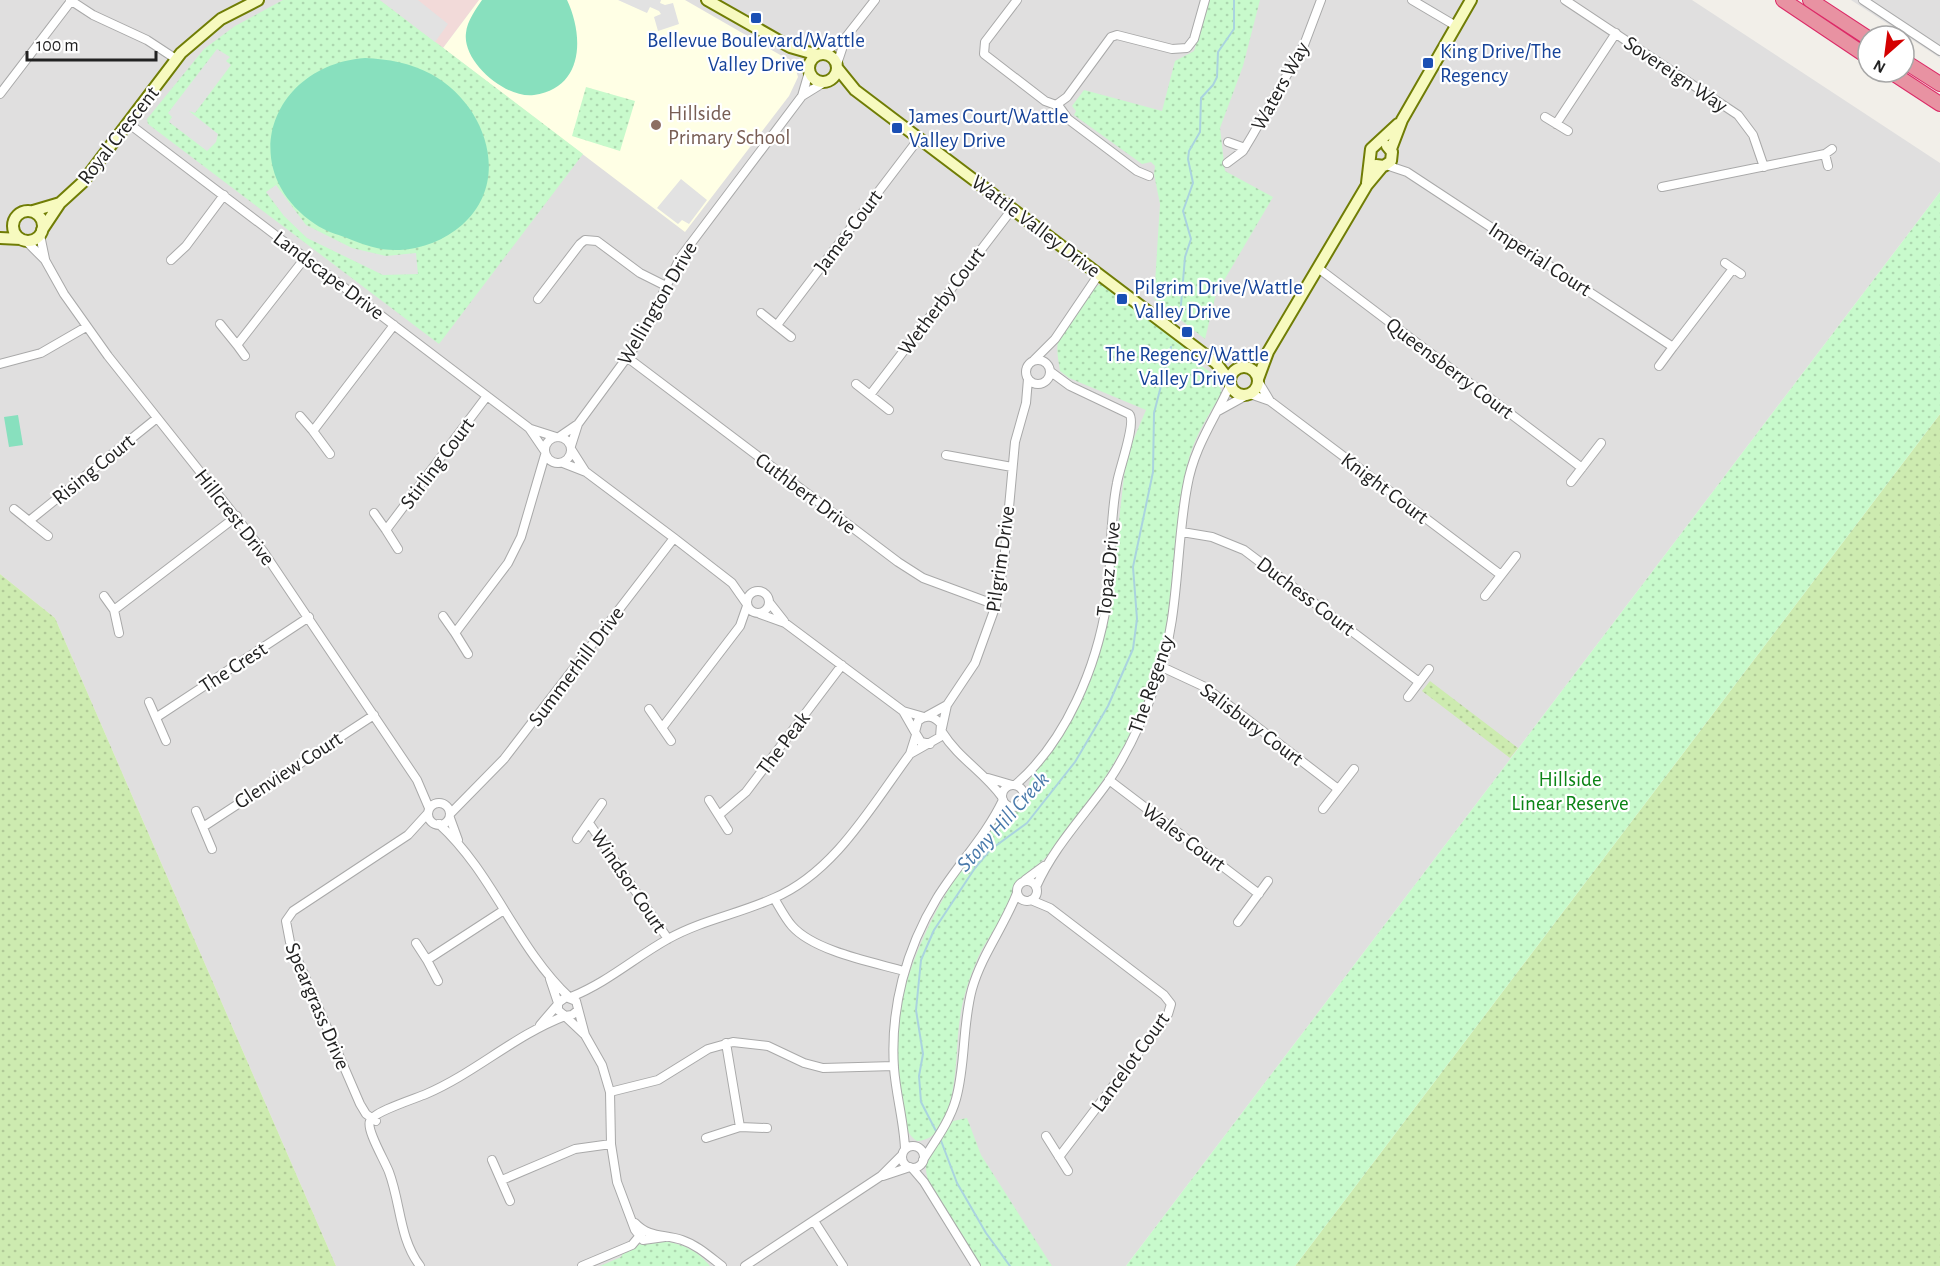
<svg xmlns="http://www.w3.org/2000/svg" width="1940" height="1266" font-family="'Alegreya Sans',sans-serif">
	<defs>
		<pattern id="grass-dots" width="8" height="8" patternUnits="userSpaceOnUse" patternTransform="scale(1.5)"><rect width="8" height="8" fill="#cdebb0"/><path d="M2 2h.1M6 6h.1" fill="none" stroke="#b0c997" stroke-width="1.8" stroke-linecap="round"/></pattern>
		<pattern id="park-dots" width="8" height="8" patternUnits="userSpaceOnUse" patternTransform="scale(1.5)"><rect width="8" height="8" fill="#c8facc"/><path d="M2 2h.1M6 6h.1" fill="none" stroke="#acd6af" stroke-width="1.8" stroke-linecap="round"/></pattern>
	</defs>
	<rect width="100%" height="100%" fill="#f2efe9"/>
	<path fill="#e0dfdf" d="M0 0H1692L1940 163V192L1126 1266H336L55 618 0 574Z
		M1851 0H1940V58Z"/>
	<path fill="#f2dad9" d="M380 0H479L443 48Z"/>
	<path fill="#ffffe5" d="M479 0H685L782 56 796 70 798 77 789 96 685 232 443 48Z"/>
	<path fill="url(#grass-dots)" d="M1940 414V1266H1295Z
		M0 574 55 618 336 1266H0Z
		M1430 681 1518 748 1510 758 1422 691Z"/>
	<path fill="url(#park-dots)" d="M283 0H380L583 154 439 344 148 124 147 119 204 49 235 26Z
		M1209 0H1260L1243 66 1220 128 1225 171 1273 197 1216 294 1205 339 1154 299 1160 204 1154 174 1155 166 1151 162 1142 164 1074 115 1076 111 1072 106 1084 90 1162 111 1175 61 1194 51Z
		M586 87 635 101 620 151 572 136Z
		M1940 192V414L1295 1266H1126Z
		M1100 284 1110 285 1177 336 1196 362 1216 376 1222 393C1209 414 1196 434 1189 458 1169 531 1178 609 1153 681 1131 746 1090 802 1048 855 1040 864 1017 880 1014 884 1011 891 1012 899 1009 906 998 926 983 943 975 965 967 984 961 1005 959 1026 955 1053 959 1140 917 1141 903 1133 903 1110 901 1096 897 1068 896 1041 900 1013 908 953 957 864 999 820 1007 813 1017 808 1026 802L1030 780 1067 726 1092 674 1101 646 1108 620 1125 467 1132 443 1146 410 1069 378 1060 371C1059 362 1056 352 1058 342 1062 328 1087 292 1100 284Z
		M967 1118 981 1155 1052 1266H980C966 1244 918 1186 927 1160 932 1146 946 1134 953 1121Z
		M663 1241C683 1244 697 1250 710 1266H600L621 1257C628 1243 649 1243 663 1241Z"/>
	<path fill="#88e0be" d="M482 0H567C584 36 584 88 534 95 506 99 462 62 466 33 467 21 476 9 482 0Z
		M365 58C388 59 410 63 431 74 485 103 513 180 462 225 445 240 422 249 400 250 380 251 365 245 347 238 336 234 325 231 315 224 234 169 271 65 365 58Z
		M18 415 23 445 9 447 4 417Z"/>
	<path fill="#e2e2e2" d="M380 0H418L448 24 435 42Z
		M618 0H661L660 3 665 5 673 3 679 24 658 31 654 17 661 14 659 11 650 7 647 13Z
		M217 49 230 57 226 61 231 65 195 113 189 111 218 134 216 142 207 151 169 122 172 117 168 113Z
		M681 179 707 200 689 224 682 220 678 224 657 208Z
		M276 185 306 225 352 248 386 256 416 253 418 274 383 275 307 238 284 216 266 192Z"/>
	<g fill="none" stroke-linecap="round" stroke-linejoin="round">
		<path stroke="#aad3df" stroke-width="2" d="M1180 317 1185 257 1191 239 1183 211 1193 183 1188 159 1189 151 1200 132 1201 98 1213 85 1217 77 1218 52 1234 29V0
			M937 1133 921 1102 919 1076 923 1054 916 1010 921 960 934 930 975 868 990 850 1027 823 1075 762 1108 706 1133 649 1137 619 1133 567 1153 472 1154 413 1171 347
			M940 1138 957 1183 986 1233 1010 1266"/>
		<g stroke="#a9a9a9" stroke-width="10">
			<path id="street" d="M70 0 93 15 147 40 176 59
				M1017 0 985 42 984 54 1045 101 1056 105 1067 97 1111 37 1117 35 1172 49 1187 48 1194 39 1205 0
				M1412 0 1456 26
				M1565 0 1738 115 1753 135 1764 167
				M1863 0 1940 51
				M822 54 846 37 875 0
				M837 64 846 37
				M0 94 71 1
				M802 96 823 83
				M1058 105 1068 119 1137 171 1149 176
				M1545 117 1568 131
				M128 123 529 428 544 450
				M1556 124 1616 33
				M1228 142 1245 148
				M1825 154 1828 166
				M1227 163 1243 151 1252 136 1304 45 1321 0
				M1386 165 1407 172 1673 347 1659 366
				M1662 187 1825 154 1832 149
				M40 235 45 259
				M26 241 45 260 64 294 108 356 263 551 417 780 429 808
				M171 260 186 246 224 195
				M1725 263 1741 274
				M1318 268 1582 468
				M538 299 580 244 585 240 597 241 640 273 666 286
				M761 313 791 337
				M220 324 237 345
				M777 325 920 137
				M1673 347 1732 270
				M245 356 237 345 305 258
				M628 358 898 562 923 578 996 605
				M1026 372a12 12 0 1 1 24 0a12 12 0 1 1-24 0Z
				M1034 360 1055 339 1099 274
				M0 364 41 353 86 327
				M1258 381 1270 401
				M856 384 889 410
				M1250 394 1270 401 1501 575
				M870 395 1013 208
				M1218 411 1247 395
				M300 416 313 431
				M531 429 556 437
				M545 450a13 13 0 1 1 26 0a13 13 0 1 1-26 0Z
				M559 437 578 424
				M571 446 578 424 642 337 680 258 802 96 809 72
				M571 449 585 471
				M330 454 313 431 394 325
				M946 455 1012 467
				M563 463 586 472 674 538 732 583 746 603
				M1571 482 1601 443
				M14 509 29 521
				M374 513 386 530
				M1182 532 1212 537 1244 550 1419 682
				M48 536 29 521 157 418
				M398 549 386 530 487 396
				M747 602a11 11 0 1 1 22 0a11 11 0 1 1-22 0Z
				M104 596 114 610
				M1485 596 1516 556
				M769 602 784 621
				M760 614 785 623 903 711 924 717
				M443 616 455 633
				M119 633 114 610 237 516
				M468 654 455 633 508 563 521 537 545 455
				M1162 667 1205 687 1338 789
				M1408 697 1429 669
				M149 702 166 741
				M649 709 671 741
				M903 711 915 732
				M927 716 947 705
				M157 717 309 617
				M662 728 740 626 747 606
				M942 728 947 705 975 663 996 605 1004 562 1015 442 1026 403 1028 379
				M942 732C959 759 983 771 1002 797
				M910 754 940 737 941 724C934 716 926 714 918 721L915 732 921 742 930 744
				M988 778 1012 785
				M1109 780 1259 894
				M1015 785C1066 742 1097 666 1107 601 1112 562 1109 522 1117 483 1119 469 1137 422 1129 414L1070 386 1051 372
				M1002 796a11 11 0 1 1 22 0a11 11 0 1 1-22 0Z
				M709 800 728 830
				M428 814a11 11 0 1 1 22 0a11 11 0 1 1-22 0Z
				M1323 809 1354 769
				M196 811 212 849
				M450 814 504 759 674 538
				M719 815 746 792 842 665
				M450 818 458 840
				M589 823 668 939
				M439 824C493 873 516 947 569 997
				M203 827 374 715
				M577 839 602 803
				M1025 880 1044 866
				M1017 891a10 10 0 1 1 20 0a10 10 0 1 1-20 0Z
				M1036 887C1053 848 1083 817 1108 782 1129 751 1145 715 1157 680 1180 617 1175 552 1187 487 1194 446 1215 419 1231 383
				M774 898C780 908 785 918 792 926 814 951 872 962 904 971
				M1031 900 1050 908 1164 995 1171 1004 1168 1014 1059 1157
				M1238 922 1268 881
				M416 943 427 960
				M550 979 558 1003
				M438 981 427 960 504 910
				M571 997C608 982 634 958 668 939 702 920 739 914 774 898 835 872 872 805 910 754L916 735
				M577 1011 572 1015 565 1016 558 1010V1003L566 997 576 1001 585 1035 602 1065 610 1092 611 1144 617 1182 635 1230 643 1240 665 1237
				M566 1017 584 1034
				M540 1025 558 1004
				M726 1043 740 1127
				M610 1092 658 1080 708 1049 733 1042 768 1046 804 1063 823 1068 894 1066
				M376 1121 366 1114 360 1104 290 942 286 921 293 911 408 835 428 813
				M1046 1136 1068 1171
				M706 1138 740 1127 767 1128
				M902 1157a11 11 0 1 1 22 0a11 11 0 1 1-22 0Z
				M905 1149C904 1122 896 1095 894 1068 890 1008 906 949 937 898 958 864 986 836 1003 800
				M492 1160 510 1201
				M923 1160C935 1141 950 1121 956 1099 966 1063 962 1026 972 989 982 954 1004 927 1017 893
				M912 1168 924 1182 976 1266
				M883 1176 910 1167
				M502 1180 575 1149 611 1144
				M814 1221 843 1266
				M635 1223C649 1238 664 1234 682 1240 697 1245 709 1256 722 1266
				M420 1266C399 1238 401 1204 389 1172 385 1161 366 1130 370 1121 373 1112 414 1099 426 1094 475 1073 515 1035 565 1016
				M582 1266 632 1245 642 1233
				M745 1266 881 1176 902 1155"/>
		</g>
		<g stroke="#707d05" stroke-width="14">
			<path id="secondary" d="M707 0 790 47 818 55
				M809 68a14 14 0 1 1 28 0a14 14 0 1 1-28 0Z
				M838 69 855 90 1216 363 1230 381
				M1391 149 1402 120 1471 0
				M1376 165 1384 166 1391 161 1392 152 1387 146
				M1367 183 1371 149 1398 124
				M13 226a15 15 0 1 1 30 0a15 15 0 1 1-30 0Z
				M33 211 60 203
				M42 230 60 203 83 182 181 53 221 19 258 0
				M0 238 21 239
				M1230 381a14 14 0 1 1 28 0a14 14 0 1 1-28 0Z
				M1258 379 1268 352 1367 185 1382 167"/>
		</g>
		<g stroke="#dc2a67" stroke-width="16">
			<path id="highway" d="M1783 0 1868 57
				M1810 0 1868 38
				M1904 61 1940 84
				M1891 72 1940 104"/>
		</g>
		<use href="#street" stroke="#fff" stroke-width="8"/>
		<use href="#secondary" stroke="#f7fabf" stroke-width="10"/>
		<use href="#highway" stroke="#e892a2" stroke-width="14"/>
	</g>
	<g fill="#1a4fb4" stroke="#fff" stroke-width="2">
		<rect x="750" y="12" width="12" height="12" rx="3"/>
		<rect x="1422" y="57" width="12" height="12" rx="3"/>
		<rect x="891" y="122" width="12" height="12" rx="3"/>
		<rect x="1116" y="293" width="12" height="12" rx="3"/>
		<rect x="1181" y="326" width="12" height="12" rx="3"/>
	</g>
	<circle fill="#8d6e63" stroke="#fff" stroke-width="2" cx="656" cy="125" r="6"/>
	<g text-anchor="middle" stroke-width="4.5" stroke-linejoin="round" paint-order="stroke">
		<g font-size="21" fill="#164399" stroke="#fff" text-anchor="start">
			<text x="756" y="47" text-anchor="middle">Bellevue Boulevard/Wattle<tspan x="756" dy="24">Valley Drive</tspan></text>
			<text x="1440" y="58">King Drive/The<tspan x="1440" dy="24">Regency</tspan></text>
			<text x="909" y="123">James Court/Wattle<tspan x="909" dy="24">Valley Drive</tspan></text>
			<text x="1134" y="294">Pilgrim Drive/Wattle<tspan x="1134" dy="24">Valley Drive</tspan></text>
			<text x="1187" y="361" text-anchor="middle">The Regency/Wattle<tspan x="1187" dy="24">Valley Drive</tspan></text>
		</g>
		<g font-size="21" fill="#222" stroke="#fff">
			<text transform="translate(1676 74) rotate(34)" y="7">Sovereign Way</text>
			<text transform="translate(1280 86) rotate(-61)" y="7">Waters Way</text>
			<text transform="translate(118 135) rotate(-52)" y="7">Royal Crescent</text>
			<text transform="translate(1036 226) rotate(37)" y="7">Wattle Valley Drive</text>
			<text transform="translate(848 231) rotate(-53)" y="7">James Court</text>
			<text transform="translate(1540 259) rotate(33)" y="7">Imperial Court</text>
			<text transform="translate(329 275) rotate(37)" y="7">Landscape Drive</text>
			<text transform="translate(941 301) rotate(-53)" y="7">Wetherby Court</text>
			<text transform="translate(657 303) rotate(-60)" y="7">Wellington Drive</text>
			<text transform="translate(1450 368) rotate(37)" y="7">Queensberry Court</text>
			<text transform="translate(437 463) rotate(-53)" y="7">Stirling Court</text>
			<text transform="translate(93 469) rotate(-39)" y="7">Rising Court</text>
			<text transform="translate(1385 488) rotate(37)" y="7">Knight Court</text>
			<text transform="translate(806 493) rotate(37)" y="7">Cuthbert Drive</text>
			<text transform="translate(235 517) rotate(52)" y="7">Hillcrest Drive</text>
			<text transform="translate(1000 559) rotate(-82)" y="7">Pilgrim Drive</text>
			<text transform="translate(1108 569) rotate(-84)" y="7">Topaz Drive</text>
			<text transform="translate(1306 596) rotate(37)" y="7">Duchess Court</text>
			<text transform="translate(576 666) rotate(-53)" y="7">Summerhill Drive</text>
			<text transform="translate(233 667) rotate(-33)" y="7">The Crest</text>
			<text transform="translate(1151 684) rotate(-71)" y="7">The Regency</text>
			<text transform="translate(1252 724) rotate(37)" y="7">Salisbury Court</text>
			<text transform="translate(783 743) rotate(-53)" y="7">The Peak</text>
			<text transform="translate(288 770) rotate(-33)" y="7">Glenview Court</text>
			<text transform="translate(1184 837) rotate(37)" y="7">Wales Court</text>
			<text transform="translate(629 881) rotate(56)" y="7">Windsor Court</text>
			<text transform="translate(318 1006) rotate(67)" y="7">Speargrass Drive</text>
			<text transform="translate(1130 1062) rotate(-54)" y="7">Lancelot Court</text>
		</g>
		<g font-size="21" fill="#785e54" stroke="#fff" text-anchor="start">
			<text x="668" y="120">Hillside<tspan x="668" dy="24">Primary School</tspan></text>
		</g>
		<g font-size="21" fill="#0c8416" stroke="#fff">
			<text x="1570" y="786">Hillside<tspan x="1570" dy="24">Linear Reserve</tspan></text>
		</g>
		<g font-size="22" font-style="italic" fill="#4a7aab" stroke="#fff">
			<text transform="translate(1002 821) rotate(-48)" y="8">Stony Hill Creek</text>
		</g>
	</g>
	<g transform="translate(1886 54) rotate(208)"><circle r="28" fill="#ffffff" stroke="#a7a7a7" stroke-width="1.5"/>
	<path d="M0-4.5L10 22L0 15L-10 22Z" fill="#d40000"/>
	<text y="-9" font-size="16" font-weight="bold" text-anchor="middle" fill="#222222">N</text>
	</g>
	<path d="M27 51v9h129v-9" fill="none" stroke="#222222" stroke-width="3"/>
	<text x="36" y="51" font-size="18" fill="#222222" stroke="#ffffff" stroke-width="4.5" paint-order="stroke">100 m</text>
</svg>
